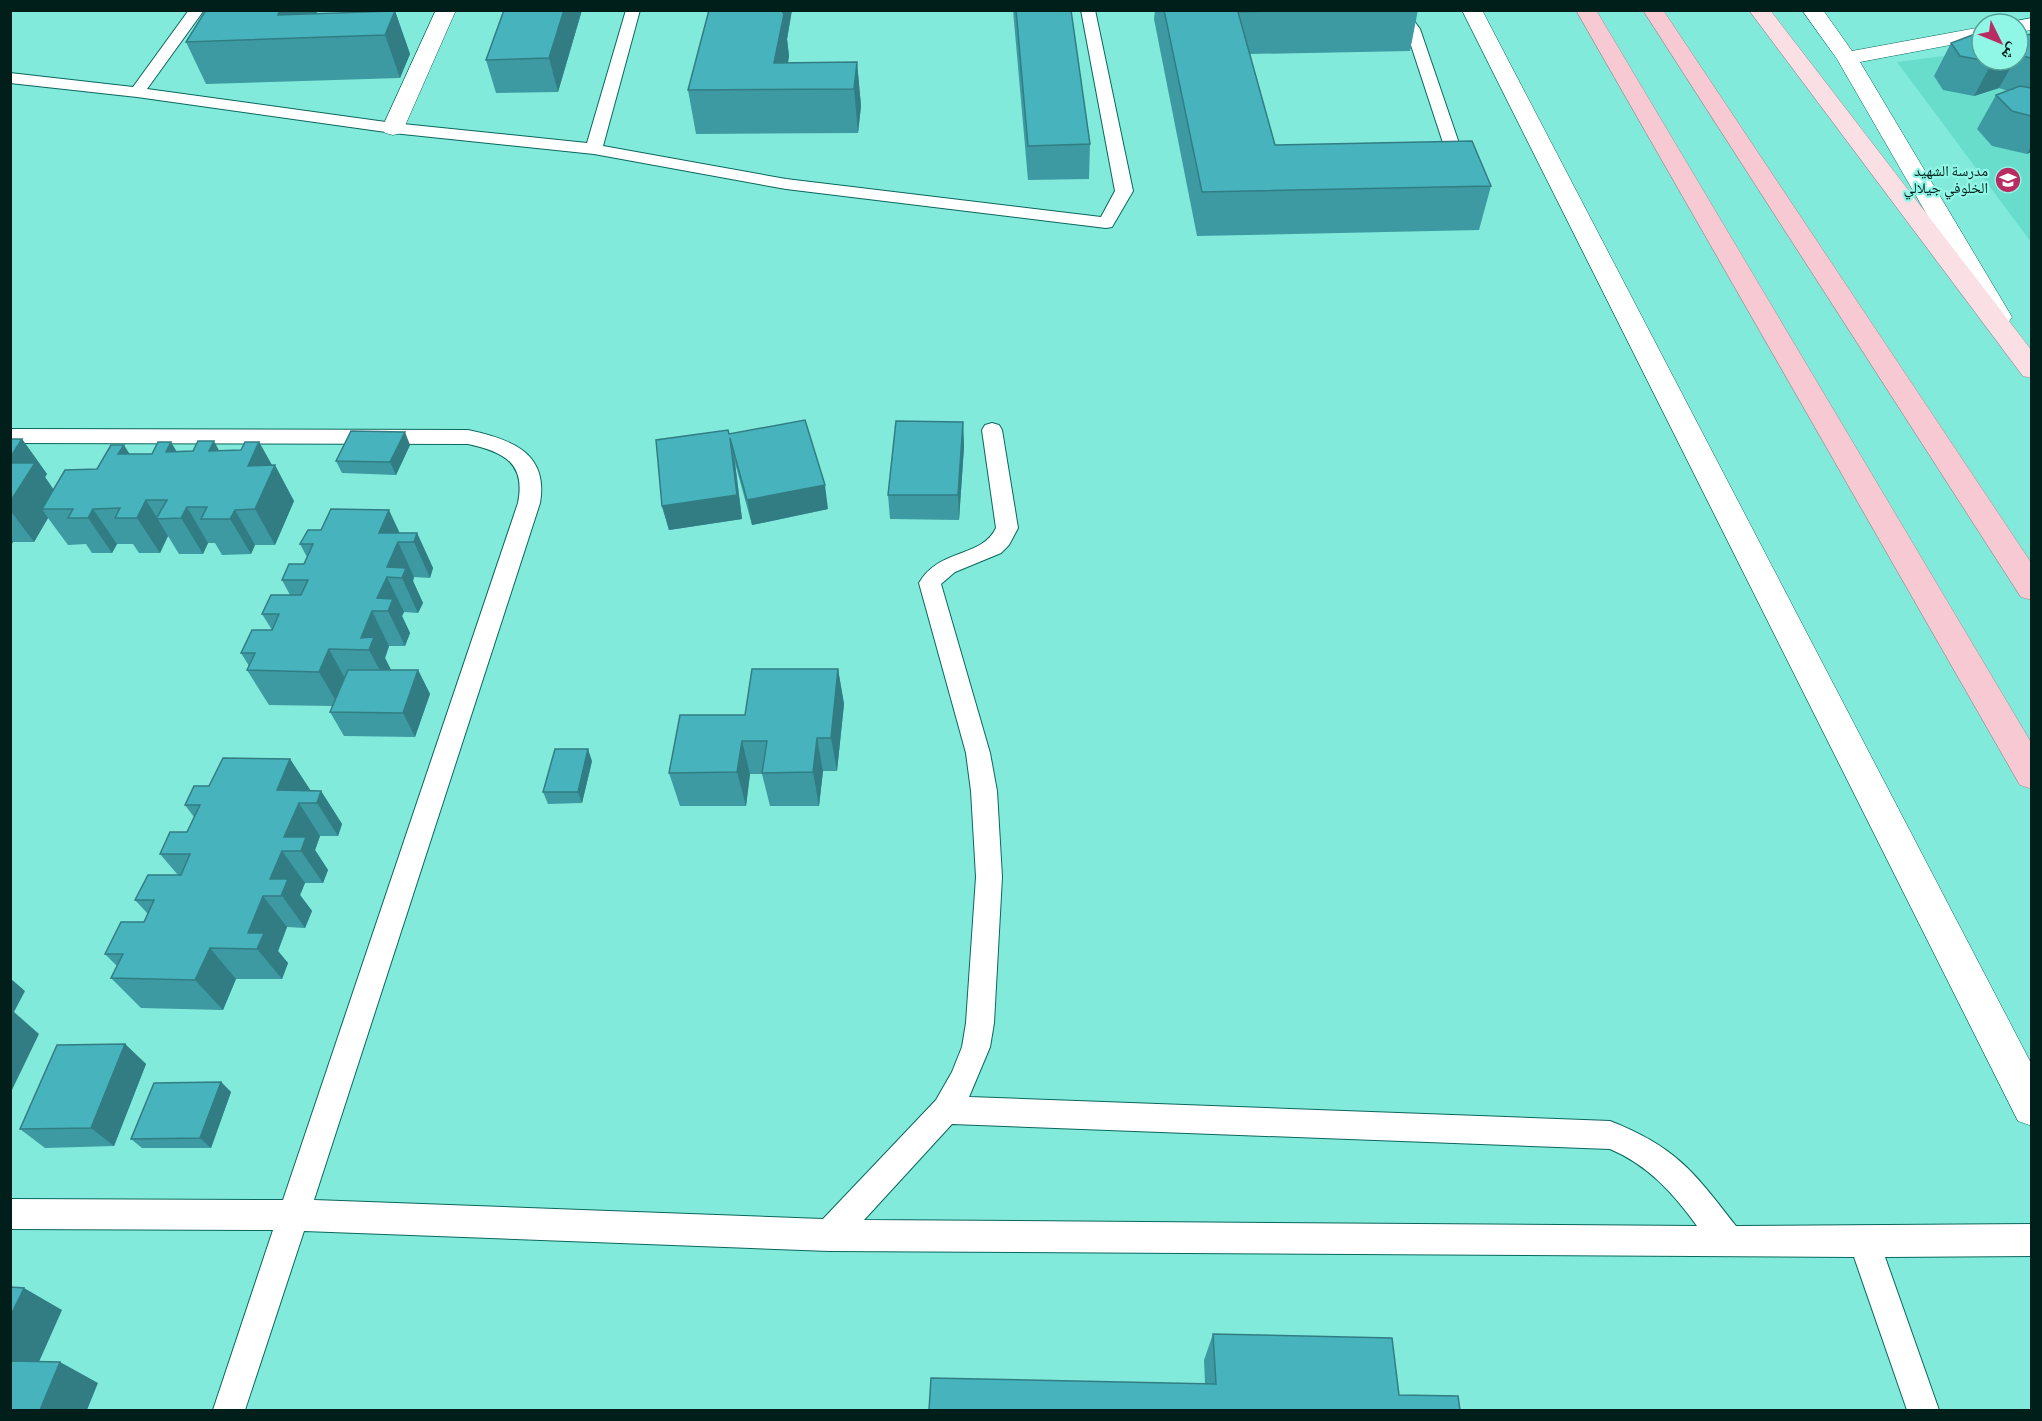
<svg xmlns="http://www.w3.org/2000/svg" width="2042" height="1421" font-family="'Crimson Pro','Noto Naskh Arabic',serif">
	<rect width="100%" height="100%" fill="#82eada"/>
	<path fill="#69ddcc" d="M1960 54 1982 60 2031 64V242L1897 62Z"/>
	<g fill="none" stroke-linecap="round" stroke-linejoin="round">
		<g stroke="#0a675d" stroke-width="2">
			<path id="service" d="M189 10H204L147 89 393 123 587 143 626 10H640L603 146 786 179 1101 217 1115 191 1081 10H1095L1133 191 1112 227 1106 228 786 189 594 154 393 133 137 97 10 83V73L133 87Z
				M1391 10H1406L1420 29 1463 155 1461 159H1449L1447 155 1406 30Z
				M992 423 999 425 1002 430 1018 528 1009 545 1001 553 955 572 941 584 990 753 997 791 1002 877 994 1023 990 1047 969 1097 1610 1121C1676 1147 1693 1171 1736 1226L2032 1224V1256L1885 1257 1939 1410H1907L1854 1257 829 1251 304 1231 245 1410H213L273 1230 10 1229V1199L283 1200 518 503C526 463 504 452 468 444L10 443V429L468 430C510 439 549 452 540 503L314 1200 823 1219 936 1100 952 1072 962 1047 966 1023 976 877 971 791 966 753 919 583C939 548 982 558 996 528L982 430 985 425ZM952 1124 1610 1149C1648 1165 1673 1193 1697 1226L864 1220Z"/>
		</g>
		<g stroke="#0a675d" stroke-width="1">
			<path id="minor" d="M436 10H456L404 128 401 133 393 135 385 133 382 128Z
				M1462 10H1482L2032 1065V1126L2018 1121Z
				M1802 10H1823L1852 51 1982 27V39L1860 62 2012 317 2008 323 1999 325 1990 323 1986 317 1837 59Z
				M2032 18V30L2018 32V24H2009L2011 22Z"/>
		</g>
		<g stroke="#a18e93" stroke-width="1">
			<path id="primary" d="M1749 10H1770L2032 351V378L2023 376Z"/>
		</g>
		<g stroke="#a18e93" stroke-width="1">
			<path id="motorway" d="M1576 10H1596L2032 744V789L2020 785Z
				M1643 10H1663L2032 564V600L2021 597Z"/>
		</g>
		<use href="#service" fill="#fff" fill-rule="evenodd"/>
		<use href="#minor" fill="#fff" fill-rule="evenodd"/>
		<use href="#primary" fill="#fadfe5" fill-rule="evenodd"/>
		<use href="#motorway" fill="#f7c9d3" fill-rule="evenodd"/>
	</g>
	<path fill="#3d9aa2" d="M206 10H318L316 14 395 11 410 54 400 78 206 84 186 42Z
		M504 10H582L558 92 496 93 486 60Z
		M709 10H792L787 39 789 56 788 63 857 62 861 106 858 133 696 134 688 90Z
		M1013 10H1071L1090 144 1089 179 1028 180Z
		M1155 10H1418L1410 51 1250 54 1275 145 1491 186 1479 230 1197 236 1154 19Z
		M2031 34V152L2027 154 1992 146 1977 129 1996 95 2008 91 1999 88 1974 96 1943 90 1934 76 1951 43 1982 60H2018V37Z
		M963 422 964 447 959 520 890 519 888 495Z
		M729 434 828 509 752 525 735 463 742 519 669 530 662 506Z
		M10 439H22L47 474 45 477 54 490 130 454H152L177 451 241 450 259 442 272 465 294 501 275 545H255L251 554 222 555 215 543H208L203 554H179L168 536 160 553H139L133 544H117L112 553H92L86 544 68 545 48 518 34 542H13L10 547Z
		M410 445 396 475 342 473 336 461Z
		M399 533H417L433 568 430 578 414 577 413 581 423 603 418 613 404 612 402 616 410 633 405 646H389L385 658 391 670H418L430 694 415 737 344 736 330 712 333 706 269 705 247 670 249 666 241 653 272 630 262 614 290 595 282 580 304 564 307 557 300 544Z
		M838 669 844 704 837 771H823L819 806H770L762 774H750L746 806H680L669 773 745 715Z
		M290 759 311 791H321L342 824 338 836H320L315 850 328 870 323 883H305L300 895 312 911 305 928 287 927 278 951 288 963 282 979H236L223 1010 141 1008 111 978 117 966 105 954 144 922 148 914 135 900 178 875 160 854 187 832 194 817 185 805 209 786Z
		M592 761 582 803 548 804 543 792Z
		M125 1044 146 1064 114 1146 45 1148 20 1129Z
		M221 1082 231 1092 211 1148H142L131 1139Z
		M1213 1334 1399 1395 1460 1410 1205 1384 1204 1360Z"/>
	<path fill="#327d84" d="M280 10H318L304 38 278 15Z
		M564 10H582L558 92 549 58Z
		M779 10H792L787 39 789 56 783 90 774 63Z
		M395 11 410 54 400 78 385 35Z
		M2000 60H2015L1999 88 1974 96 1992 62Z
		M857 62 861 106 858 133 854 89Z
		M2031 146V152L2027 154Z
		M963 422 964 447 959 520 958 495Z
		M728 430 735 463 742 519 669 530 662 506Z
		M405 432 410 445 396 475 390 462Z
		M22 439 47 474 45 477 59 498 42 509 48 518 34 542 10 510V458Z
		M214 441 233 477 209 451Z
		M171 442 192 477 166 452Z
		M259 442 274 469 275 465 294 501 275 545 255 509 248 466Z
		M124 445 146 480 118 454Z
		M825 485 828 509 752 525 747 500Z
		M146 500 168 536 160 553 137 518Z
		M187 507 208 543 203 554 181 518Z
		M93 509 117 544 112 553 88 518Z
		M235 510 255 545 251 554 230 519Z
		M389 510 404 542H398L414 577 413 581 423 603 418 613 402 578 387 567 379 533Z
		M417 533 433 568 430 578 414 542Z
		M10 538 13 542 10 547Z
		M387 577 404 612 402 616 410 633 405 646 388 611 377 598Z
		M372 611 389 646 385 658 392 672 387 684 369 650 361 638Z
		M329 649 348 684 339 706 319 672Z
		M838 669 844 704 837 771 831 738Z
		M418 670 430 694 415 737 403 713Z
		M817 738 823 771 819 806 813 772Z
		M742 741 750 774 746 806 737 772Z
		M588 749 592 761 582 803 578 792Z
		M290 759 312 793 299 803 320 836 315 850 328 870 323 883 301 851 284 837 277 790Z
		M321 791 342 824 338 836 317 803Z
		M282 851 305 883 300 895 312 911 305 928 270 879Z
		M263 896 287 927 278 951 288 963 282 979 257 949 248 933Z
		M210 948 236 979 223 1010 195 980Z
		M10 978 25 991 14 1012 39 1034 10 1094Z
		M125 1044 146 1064 114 1146 91 1128Z
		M221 1082 231 1092 211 1148 200 1138Z
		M24 1288 62 1310 31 1380 10 1370V1317Z
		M60 1362 98 1383 87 1410H40Z"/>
	<path fill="#47b3bc" stroke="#327d84" stroke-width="1.5" d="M206 10H280L278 15 395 11 385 35 186 42Z
		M504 10H564L549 58 486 60Z
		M709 10H781L784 14 774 63 857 62 854 89 688 90Z
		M1016 10H1071L1090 144 1028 146Z
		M1164 10H1315L1238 12 1275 145 1472 141 1491 186 1202 192Z
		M1975 34H1982V60H2000L1992 62 1960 56 1951 43Z
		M2031 34V58L2018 55V37Z
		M2020 86 2031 88V116L2012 111 1996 95Z
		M805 420 825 485 747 500 730 438 737 495 662 506 656 440 728 430 729 434Z
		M896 421 963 422 958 495H888Z
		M351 431 405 432 390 462 336 461Z
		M10 439H22L10 458Z
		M198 441H214L209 451 241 450 245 442H259L248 466 275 465 255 509 235 510 230 519H201L207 507H187L181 518 156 519 167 500H146L137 518H115L120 508 93 509 88 518H68L73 509H42L65 470 97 469 111 445H124L118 454H152L158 442H171L166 452 193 451Z
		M10 463H35L10 502Z
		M331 509 389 510 379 533H417L414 542H398L387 567 406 568 402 578 387 577 377 598 393 599 388 611H372L361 638 374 637 369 650 329 649 319 672 247 670 255 653H241L252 630H272L279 614H262L271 595H301L308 580H282L289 564H304L313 544H300L308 530H321Z
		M752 669H838L831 738H817L813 772 762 773 767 741H742L737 772 669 773 680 715H745Z
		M348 670H418L403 713 330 712Z
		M555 749H588L578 792H543Z
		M223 758 290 759 277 790 321 791 317 803H299L284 837H306L301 851H282L270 879H288L281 896H263L248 933H264L257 949 210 948 195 980 111 978 123 954H105L121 922H144L154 900H135L148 875H181L190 854H160L170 832H187L200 805H185L194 786H209Z
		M125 1044 91 1128 20 1129 57 1045Z
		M221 1082 200 1138 131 1139 154 1083Z
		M10 1287 24 1288 10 1317Z
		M1213 1334 1392 1338 1399 1395 1458 1396 1460 1410H929L931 1378 1216 1384Z
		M10 1361 60 1362 40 1410H10Z"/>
	<defs>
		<g id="school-disc" transform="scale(1.35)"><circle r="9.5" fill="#b92c62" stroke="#90f7e7"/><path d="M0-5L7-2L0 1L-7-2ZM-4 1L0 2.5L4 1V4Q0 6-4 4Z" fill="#fff"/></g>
	</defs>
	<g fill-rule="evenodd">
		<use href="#school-disc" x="2008" y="180"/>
	</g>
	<g text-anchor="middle" stroke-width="4.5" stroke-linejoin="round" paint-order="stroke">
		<g font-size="15" fill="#001f1b" stroke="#90f7e7" text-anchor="end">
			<text x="1988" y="176">مدرسة الشهيد<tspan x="1988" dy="17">الخلوفي جيلالي</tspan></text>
		</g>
	</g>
	<rect width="2042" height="1421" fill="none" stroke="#001f1b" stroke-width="24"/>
	<g transform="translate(2000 42) rotate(133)"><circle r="28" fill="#90f7e7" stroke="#56a195" stroke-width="1.5"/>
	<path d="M0-4.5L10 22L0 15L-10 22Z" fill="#b92c62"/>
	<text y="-9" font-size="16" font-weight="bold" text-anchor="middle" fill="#001f1b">ش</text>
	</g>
</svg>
